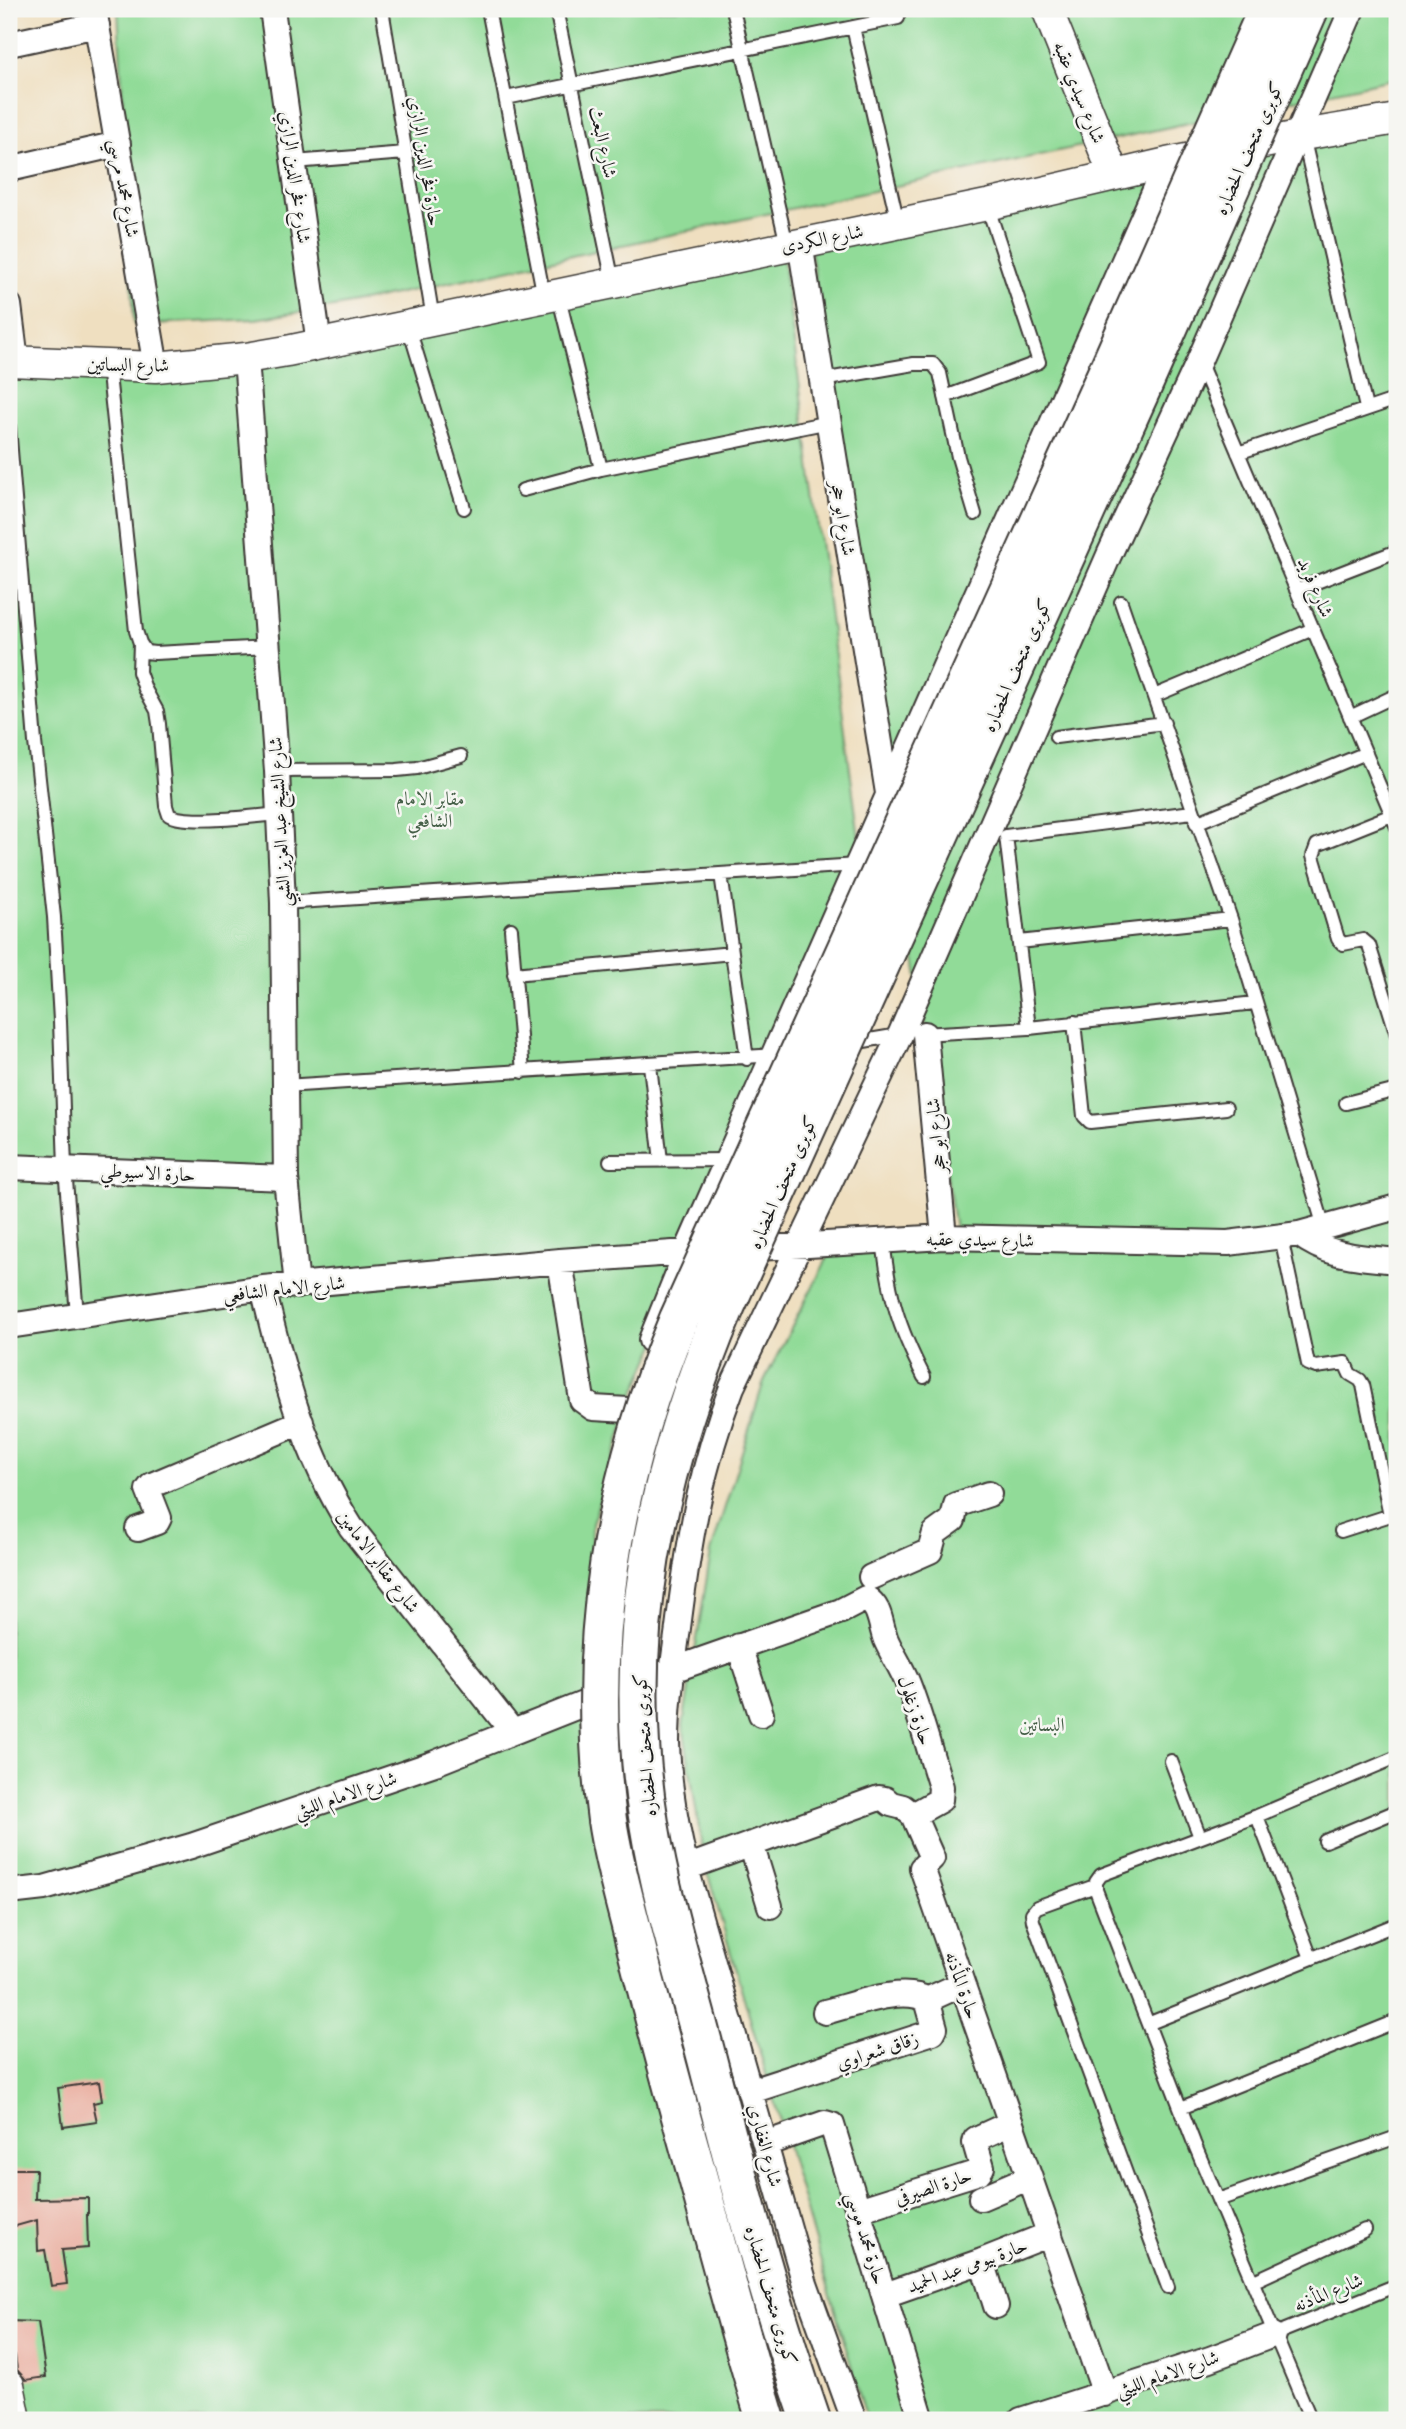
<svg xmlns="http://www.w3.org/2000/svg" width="1406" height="2429" font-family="'IM FELL Great Primer',Amiri,serif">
	<rect width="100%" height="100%" fill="#f6f6f2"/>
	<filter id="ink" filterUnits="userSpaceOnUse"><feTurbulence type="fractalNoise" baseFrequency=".0143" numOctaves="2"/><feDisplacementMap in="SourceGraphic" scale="14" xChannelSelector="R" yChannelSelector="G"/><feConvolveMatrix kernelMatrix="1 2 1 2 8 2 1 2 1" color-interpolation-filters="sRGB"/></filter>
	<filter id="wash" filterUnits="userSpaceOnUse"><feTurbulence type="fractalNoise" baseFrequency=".00686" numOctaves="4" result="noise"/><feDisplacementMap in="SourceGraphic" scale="28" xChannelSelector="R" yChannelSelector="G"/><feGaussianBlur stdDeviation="1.57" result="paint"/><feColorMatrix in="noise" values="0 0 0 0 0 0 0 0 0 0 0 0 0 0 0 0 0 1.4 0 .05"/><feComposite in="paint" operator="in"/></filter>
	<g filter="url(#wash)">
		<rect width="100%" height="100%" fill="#efdfc0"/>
		<path fill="#91db98" stroke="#567c5a" stroke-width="2" d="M118 9H1397V78L340 306 255 319 134 325Z
			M1397 127V2420H867L704 1861 683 1725 711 1552 764 1381 828 1257 957 1243 810 244Z
			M782 252 864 876 634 1394 592 1524 588 1673 750 2420H29L9 2320V364L167 370Z"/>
		<g id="blocks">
			<path fill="#ebb5a7" d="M99 2082 102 2101 93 2103 97 2122 63 2127 58 2088Z
				M9 2169H36L35 2199 88 2198V2215H87L88 2248 62 2250 67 2284 51 2286 45 2250 38 2251 37 2220 9 2228Z
				M9 2321 38 2322 46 2377 26 2380 17 2370 15 2355H12Z"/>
		</g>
	</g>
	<g filter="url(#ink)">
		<use href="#blocks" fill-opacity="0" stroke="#3c3935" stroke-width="2"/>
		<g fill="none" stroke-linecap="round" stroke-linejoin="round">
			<g stroke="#3c3935" stroke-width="16">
				<path id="service" d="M382 9 433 319
					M488 9 544 297
					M556 9 613 282
					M733 9 787 245
					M853 27 898 223
					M506 98 898 18
					M1303 136 1366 408
					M294 162 405 153
					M558 294 601 469
					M408 325 464 508
					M1200 363 1397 827
					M108 365 136 631 140 643 146 652 155 653 268 647
					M822 380 914 364H933L940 373 958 457 975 514
					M945 397 1039 362 987 205
					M9 426 35 742 54 917 60 1021 65 1168 77 1315
					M1238 453 1397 399
					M523 490 601 469 829 422
					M1296 590 1397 551
					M1121 602 1231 919 1324 1227
					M140 643 139 672 145 689 157 711 159 724 166 806 169 815C188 825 255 816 279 814
					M1154 696 1313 629
					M1350 717 1397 695
					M1056 737 1164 723
					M277 771 397 770 417 768 461 756
					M1392 815 1317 845 1313 856 1338 939 1343 944 1363 940 1369 945 1397 1035
					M1196 823 1366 753
					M721 874 747 1059
					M283 903 857 865
					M511 929 523 1072
					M1019 942 1231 919
					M514 974 732 953
					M1074 1022 1084 1116 1090 1122 1226 1108
					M1029 1028 1006 836 1192 812
					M921 1034 1029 1028 1255 1003
					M852 1043 899 1035
					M650 1065 661 1161
					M284 1086 775 1055
					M1346 1103 1397 1090
					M610 1161 727 1160
					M1281 1237 1308 1364 1316 1367 1345 1363 1350 1374 1360 1380 1363 1385 1390 1515
					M883 1239C889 1296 898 1326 924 1377
					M1341 1531 1394 1514
					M1171 1761 1200 1837
					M1257 1816 1311 1958
					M1325 1841 1397 1811
					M1095 1886 1037 1907 1032 1913 1033 1921 1168 2287
					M1150 2023 1397 1924
					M1181 2108 1397 2021
					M1218 2200 1397 2137
					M1252 2282 1365 2230
					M1273 2335 1397 2285
					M1311 2420 1194 2143 1096 1890V1882L1101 1875 1257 1816 1397 1757"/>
			</g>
			<g stroke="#3c3935" stroke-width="28">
				<path id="minor" d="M94 9 156 367
					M272 9 319 344
					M9 44 97 25
					M9 169 118 144
					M800 243 888 793
					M9 305 16 361
					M246 358 277 771 283 903 286 1178 297 1286
					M925 1034 944 1237
					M9 1167 286 1178
					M1299 1234C1328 1257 1361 1257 1397 1261
					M741 1249 944 1237 1228 1243 1299 1234 1397 1207
					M560 1261 582 1400 593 1408 628 1410
					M263 1288C283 1373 304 1453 351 1527L512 1731
					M9 1326 263 1288 560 1261 701 1251
					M651 1340 687 1251 1167 163
					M138 1529 157 1522 159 1518 148 1490 152 1485 301 1422
					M871 1577 930 1551 935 1533 953 1520 956 1505 989 1494
					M739 1646 761 1714
					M661 1674 841 1611 866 1598C881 1607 880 1625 886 1640 892 1654 902 1668 908 1684 921 1717 930 1753 941 1787L940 1800 913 1815
					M751 1844 770 1906
					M686 1868 879 1798 885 1799 891 1804 903 1807 913 1815 932 1858 922 1868 1105 2394
					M9 1892 44 1888 191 1846 435 1763 611 1693
					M825 2012C853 2005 902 1985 928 2000
					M751 2091 933 2032 935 2028 927 2000 962 1984
					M765 2144 825 2123 832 2125 922 2420
					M981 2198 1030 2177
					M858 2210 979 2172 982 2167 975 2143 976 2139 1011 2123
					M982 2261 996 2306
					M885 2295 982 2261 1050 2234
					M854 2420 805 2284 686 1868C676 1826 668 1784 667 1742 667 1701 674 1660 679 1620 690 1535 701 1468 732 1387L900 1035 1109 555 1199 361 1352 9
					M1021 2420 1210 2359 1273 2335"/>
			</g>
			<g stroke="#3c3935" stroke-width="33">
				<path id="tertiary" d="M1047 9 1114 175
					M9 361 156 367 246 358 287 351 987 205 1167 163 1303 135 1397 119
					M9 2385 16 2420"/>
			</g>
			<use href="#service" stroke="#fff" stroke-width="12"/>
			<use href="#minor" stroke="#fff" stroke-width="24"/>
			<use href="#tertiary" stroke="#fff" stroke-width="30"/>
			<g stroke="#3c3935" stroke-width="42" stroke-linecap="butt">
				<path id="motorway-bridge" d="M766 2420C736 2322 711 2223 683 2124 665 2058 647 1992 631 1926 622 1891 612 1855 607 1820 584 1648 612 1478 679 1319L1108 371 1268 9
					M811 2420C770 2302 738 2181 707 2059 687 1981 662 1903 649 1823 619 1642 655 1472 726 1305L1142 387 1309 9"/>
			</g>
			<use href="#motorway-bridge" stroke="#fff" stroke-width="38"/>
		</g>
	</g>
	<g text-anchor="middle" stroke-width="5" stroke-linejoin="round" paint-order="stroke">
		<g font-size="19" fill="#1c1c1c" stroke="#f6f6f2">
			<text transform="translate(1080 92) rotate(68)" y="7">شارع سيدي عقبه</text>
			<text transform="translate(604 142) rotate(78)" y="7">شارع البعث</text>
			<text transform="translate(1248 148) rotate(-66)" y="7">كوبرى متحف الحضاره</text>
			<text transform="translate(426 161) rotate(81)" y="7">حارة فخر الدين الرازي</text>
			<text transform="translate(296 177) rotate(82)" y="7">شارع فخر الدين الرازي</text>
			<text transform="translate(125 188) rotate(80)" y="7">شارع محمد مرسي</text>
			<text transform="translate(822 238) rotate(-11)" y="7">شارع الكردى</text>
			<text transform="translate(128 364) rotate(1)" y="7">شارع البساتين</text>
			<text transform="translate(844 518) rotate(81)" y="7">شارع ابو حجر</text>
			<text transform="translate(1316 587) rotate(67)" y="7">شارع فريد</text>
			<text transform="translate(1016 665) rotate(-66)" y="7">كوبرى متحف الحضاره</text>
			<text transform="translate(279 822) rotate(-93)" y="7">شارع الشيخ عبد العزيز الشبي</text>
			<text transform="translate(935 1136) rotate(-95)" y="7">شارع ابو حجر</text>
			<text transform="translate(148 1172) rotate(3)" y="7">حارة الاسيوطي</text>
			<text transform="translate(782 1182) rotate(-66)" y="7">كوبرى متحف الحضاره</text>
			<text transform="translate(980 1239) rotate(1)" y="7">شارع سيدي عقبه</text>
			<text transform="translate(284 1288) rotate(-6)" y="7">شارع الامام الشافعي</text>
			<text transform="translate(379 1561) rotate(53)" y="7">شارع مقاابر الامامين</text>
			<text transform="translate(916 1710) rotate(71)" y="7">حارة زغلول</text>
			<text transform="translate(644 1745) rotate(-94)" y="7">كوبرى متحف الحضاره</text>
			<text transform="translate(345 1794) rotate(-19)" y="7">شارع الامام الليثي</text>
			<text transform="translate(963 1985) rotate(71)" y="7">حارة المأذنه</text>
			<text transform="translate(877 2050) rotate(-18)" y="7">زقاق شعراوي</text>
			<text transform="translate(766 2145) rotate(75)" y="7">شارع الغفاري</text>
			<text transform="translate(933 2186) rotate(-18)" y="7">حارة الصيرفي</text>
			<text transform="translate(867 2238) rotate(73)" y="7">حارة محمد موسي</text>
			<text transform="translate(967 2265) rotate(-20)" y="7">حارة بيومى عبد الحميد</text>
			<text transform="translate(1328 2292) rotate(-22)" y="7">شارع المأذنه</text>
			<text transform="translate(772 2295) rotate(74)" y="7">كوبرى متحف الحضاره</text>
			<text transform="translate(1167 2373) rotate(-19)" y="7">شارع الامام الليثي</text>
		</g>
		<g font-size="19" fill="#455f47" stroke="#f6f6f2">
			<text x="430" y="805">مقابر الامام<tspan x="430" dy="22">الشافعي</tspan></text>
			<text x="1042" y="1731">البساتين</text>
		</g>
	</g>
	<rect width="1406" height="2429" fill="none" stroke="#f6f6f2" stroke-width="35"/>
</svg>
